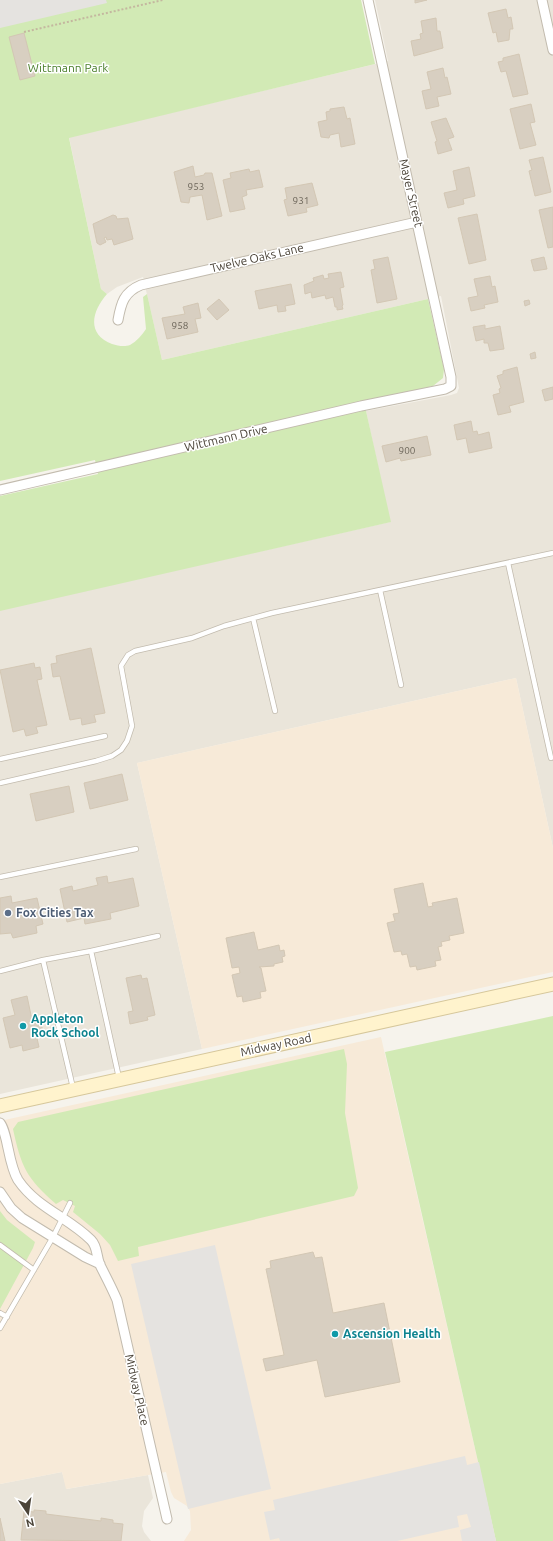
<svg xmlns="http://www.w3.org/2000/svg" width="553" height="1541" font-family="Ubuntu,sans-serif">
	<rect width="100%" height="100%" fill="#f6f3ec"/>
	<path fill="#eae5da" d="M375 0H553V848L516 678 137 763 202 1049 0 1094V610L390 522 366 411 451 395 457 393 459 388 441 296 162 360 143 277 117 287 107 294 101 289 69 137 388 61Z
		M62 1472 67 1489 148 1475 153 1498 144 1511 142 1526 144 1532 151 1541H0V1484Z"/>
	<path fill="#f7ead8" d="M516 678 553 848V972L202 1049 137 763Z
		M381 1037 496 1541H184L191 1530 190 1511 187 1506 174 1498 171 1492 166 1472 66 1489 62 1472 0 1484V1121Z"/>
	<path fill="#d2eab5" d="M0 0H361L375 64 69 138 101 289 107 294C92 311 86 334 112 344 118 346 125 347 130 345 137 341 142 335 146 329L143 297 147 294 162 360 428 299 444 369 443 378 433 386 364 402 391 522 0 611V496L98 474 95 460 0 481Z
		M553 1016V1541H496L385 1052Z
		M344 1049 347 1064 345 1113 358 1188 354 1196 138 1247 139 1256 118 1261 110 1245 100 1234 73 1212 75 1206 63 1200 56 1204C26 1178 21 1166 13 1129L18 1122Z
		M0 1211 7 1220 35 1242 33 1248 0 1309Z"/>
	<path fill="#e5e3e0" d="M0 0H106L107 3 0 28Z
		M215 1245 271 1489 188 1509 131 1264Z
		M465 1456 467 1465 479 1462 496 1541H462L460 1530 471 1527 467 1514 457 1516 459 1527 397 1541H280L279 1538 270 1540 264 1512 275 1510 273 1500Z"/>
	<path fill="#d8cfc1" stroke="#d3c7b4" d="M415 0H427L415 3Z
		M506 9 508 18 511 17 513 29H510L509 40 498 42 496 32 493 33 488 13Z
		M436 18 437 31H440L443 48 414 56 411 41 421 39 420 34 423 33 421 21Z
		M24 33 35 76 20 80 9 37Z
		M519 54 528 94 513 97 506 71 501 72 498 62 503 61V58Z
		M443 68 445 78 447 77 451 94 437 97 439 106 426 109 422 91 431 89 427 72Z
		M531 104 535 122 530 123 536 145 520 149 510 109Z
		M344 107 347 119 350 118 355 144 341 147 339 133 330 135 329 138 321 137 318 122 327 120 326 112 330 111V109Z
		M446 118 454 137 448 139 452 150 438 154 435 142 437 141 431 122Z
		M543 157 551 192 535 196 529 171 532 170 529 160Z
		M193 166 195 177 204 175 205 173H212L222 216 207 220 202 195 190 197 189 203 181 202 174 172Z
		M469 167 475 196 463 199 464 204 448 208 444 193 457 190 453 171Z
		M249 169 250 172 259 170 263 187 246 190 247 195 242 197 245 209 230 212 223 180 231 178 230 173Z
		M312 183 318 205 306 208 307 212 288 216 284 200 287 199 285 188Z
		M553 207V247L548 248 539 210Z
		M477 214 486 260 469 264 458 218Z
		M113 215 116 216 117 219 128 218 133 239 114 245 112 239 107 240 106 237 104 238 106 242 100 245 97 243 93 224Z
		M388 257 397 299 377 303 371 270 375 269 373 260Z
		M544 257 547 269 534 271 531 260Z
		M341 272 344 287 340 288 343 305 342 306 343 309 337 310V307H335L333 297 326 299 325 295 312 298 311 292 305 294 304 285 314 281 313 278 323 275 324 279 329 278 328 274Z
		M490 276 492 287 495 286 498 302 484 305 485 308 471 311 468 298 478 296 474 279Z
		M291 284 295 304 285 306 286 311 278 312 277 305 259 309 255 291Z
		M219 299 229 310 217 320 207 309Z
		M529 300 530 304 525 306 524 301Z
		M198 303 201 318 195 319 198 332 167 339 162 318 185 314 183 307Z
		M485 325V329L500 326 504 349 490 351 488 343H484V339L476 341 473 327Z
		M535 352 536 358 531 359 530 354Z
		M517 367 524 402 509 406 511 412 498 415 493 395 500 393 499 389 501 388 497 376 503 374V371Z
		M553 387V399L545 401 542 390Z
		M471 421 473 432 477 431 478 435 489 432 492 448 469 453 466 438 457 440 454 425Z
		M427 436 431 455 401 461 400 458 386 462 382 446Z
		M91 648 105 713 94 715 96 722 82 725 81 718 70 720 60 676 53 677 51 664 57 663 56 656Z
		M34 663 35 668 40 667 42 679 37 680 47 725 36 727 38 733 26 736 24 729 13 732 0 670Z
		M122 774 128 800 90 809 84 783Z
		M69 786 74 812 36 821 30 794Z
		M107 876 108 883 133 878 139 906 110 913 111 919 85 924 84 918 67 922 60 889 72 886 73 891 98 885 96 878Z
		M423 883 428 907 433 906 432 903 457 898 464 933 449 936 450 940 441 942 442 946 438 947 441 960 435 961 436 966 417 970 416 966 410 967 407 954 402 955 401 951 394 952 387 923 395 921 393 914 399 913 394 889Z
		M11 896 12 903 37 898 43 924 36 926 37 933 13 938 11 933 0 934V898Z
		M254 932 258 950 279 945 280 951 284 950 285 956 282 957 283 962 274 964V966L259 967 261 968 266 991 260 992 261 998 243 1002 242 996 237 997 232 975 240 973 239 967 232 968 226 938Z
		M141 975 142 979 147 978 155 1015 147 1017 148 1020 130 1024 128 1012 133 1011 126 978Z
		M27 996 32 1020 40 1018 43 1032 36 1034 39 1047 23 1051 22 1045 10 1048 3 1018 15 1015 11 1000Z
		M313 1252 315 1258 322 1257 333 1313 384 1303 400 1382 325 1397 317 1360 266 1371 263 1359 284 1355 266 1269 271 1268 270 1261Z
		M34 1510 46 1511V1514L101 1521V1518L113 1520V1523L123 1524 121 1541 21 1540 24 1511 34 1512Z
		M0 1518 5 1541H0Z"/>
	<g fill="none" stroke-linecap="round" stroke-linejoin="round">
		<g stroke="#c2bbae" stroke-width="6">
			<path id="lane" d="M508 563 551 758
				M380 590 401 685
				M253 618 275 711
				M0 759 105 736
				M0 783 96 761 112 756 121 750 127 741 132 726 121 666 128 655 135 651 192 638 224 626 272 613 553 553
				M0 877 136 849
				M91 951 158 936
				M43 960 91 951 119 1078
				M0 971 43 960 73 1088
				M0 1245 34 1270
				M0 1313 7 1317
				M0 1328 53 1237 70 1203"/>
		</g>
		<g stroke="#c2bbae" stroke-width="11">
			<path id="street" d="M542 0 553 50
				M118 320C121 303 124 292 141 285L417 222
				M0 490 361 406 445 389 451 386V377L368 0
				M0 1123C8 1133 8 1164 18 1180 37 1208 68 1217 91 1240 98 1247 96 1256 100 1265 106 1277 112 1288 117 1300L167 1519
				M0 1192 11 1208 22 1218 85 1257 100 1264"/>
		</g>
		<g stroke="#d6c79b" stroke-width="15">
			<path id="secondary" d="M0 1106 553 984"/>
		</g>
		<path stroke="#c4b79f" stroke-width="2" stroke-dasharray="2 2" stroke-linecap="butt" d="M24 32 163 0"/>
		<use href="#lane" stroke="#fff" stroke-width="4.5"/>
		<use href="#street" stroke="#fff" stroke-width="9"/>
		<use href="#secondary" stroke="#fff3cd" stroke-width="13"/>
	</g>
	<circle fill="#5c6f8a" stroke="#fff" stroke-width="1.5" cx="8" cy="913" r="4"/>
	<g fill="#0f9aa8" stroke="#fff" stroke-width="1.5">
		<circle cx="23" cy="1026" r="4"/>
		<circle cx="335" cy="1334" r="4"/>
	</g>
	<g text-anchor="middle" stroke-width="3" stroke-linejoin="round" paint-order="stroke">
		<g font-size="10" fill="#6e675b">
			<text x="196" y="190">953</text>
			<text x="301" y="204">931</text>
			<text x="180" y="329">958</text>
			<text x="407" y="454">900</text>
		</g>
		<g font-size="12" fill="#4a7f2a" stroke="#fff">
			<text x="68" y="72">Wittmann Park</text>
		</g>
		<g font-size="12" fill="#4b4439" stroke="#fff">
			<text transform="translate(411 193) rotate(77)" y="4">Mayer Street</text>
			<text transform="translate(257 258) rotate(-13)" y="4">Twelve Oaks Lane</text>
			<text transform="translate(226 438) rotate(-13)" y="4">Wittmann Drive</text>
			<text transform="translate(276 1045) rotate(-12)" y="4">Midway Road</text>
			<text transform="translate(137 1390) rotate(77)" y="4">Midway Place</text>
		</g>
		<g font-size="12" font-weight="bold" fill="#4e5e75" stroke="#fff" text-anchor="start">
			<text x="16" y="917">Fox Cities Tax</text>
		</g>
		<g font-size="12" font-weight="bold" fill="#0d838f" stroke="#fff" text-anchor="start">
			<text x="31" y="1023">Appleton<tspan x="31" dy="14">Rock School</tspan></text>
			<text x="343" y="1338">Ascension Health</text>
		</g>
	</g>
	<g transform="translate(28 1513) rotate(167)" stroke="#ffffff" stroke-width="3" paint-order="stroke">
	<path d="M0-3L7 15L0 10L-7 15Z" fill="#4b4439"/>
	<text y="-6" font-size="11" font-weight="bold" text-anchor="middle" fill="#4b4439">N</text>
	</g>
</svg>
